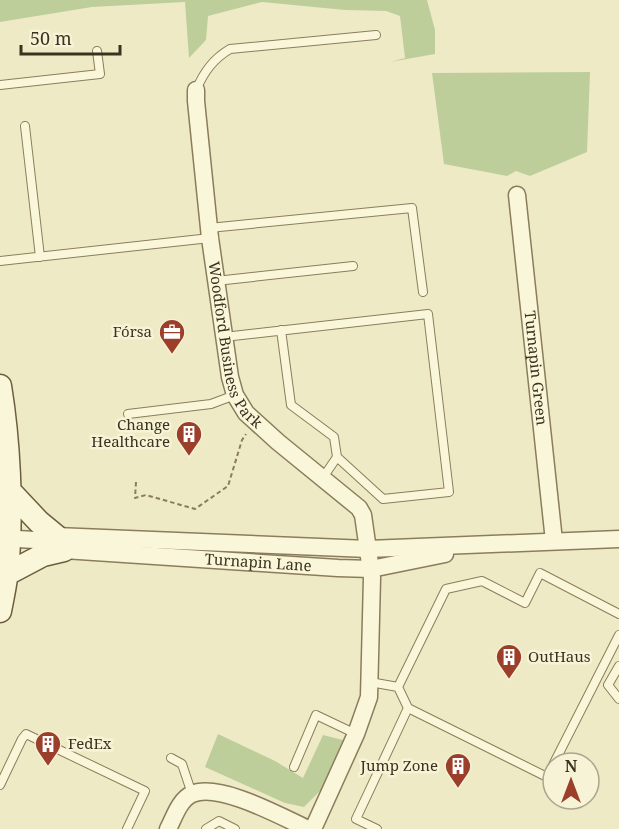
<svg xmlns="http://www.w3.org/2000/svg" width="619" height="829" font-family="'Noto Serif',serif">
	<rect width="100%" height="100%" fill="#efeac6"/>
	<path fill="#bece9a" d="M0 0H427L435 30V54L390 62 405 58 400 16 386 11 345 10 262 2 208 16 206 40 189 58 185 2 92 7 0 22Z
		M590 72 587 152 530 176 516 171 507 176 444 164 432 73Z
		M218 734 275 761 303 778 323 735 343 740 321 790 304 807 285 803 205 767Z"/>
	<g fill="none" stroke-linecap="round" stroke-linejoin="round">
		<g stroke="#8b7d5b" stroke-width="10">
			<path id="lane" d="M0 85 100 74 97 51
				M196 90C204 72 213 59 230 49L376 35
				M25 126 40 257
				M209 228 412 208 423 292
				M0 261 210 238
				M216 281 353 266
				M224 337 428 314 449 492 383 499 337 457 334 437 291 405 281 330
				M128 414 211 404 235 395
				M322 479 337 457
				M619 666 608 685 619 699
				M370 682 398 687
				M171 758 182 764 192 794
				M554 763 619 635
				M553 765 547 777 408 708 398 687 446 589 482 581 525 603 540 573 619 614
				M294 767 316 715 356 734
				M0 785 22 739 26 734 145 791 127 829
				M206 829 219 821 235 829
				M377 829 356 819 408 708"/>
		</g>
		<g stroke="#8b7d5b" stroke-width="19">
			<g id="street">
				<path id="s1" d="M196 90V101L210 238 230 377 235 395 246 413 278 442 359 508 363 515 372 578 369 697 356 734 313 829"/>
				<path id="s2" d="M517 195 554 541"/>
				<path d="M0 538 35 540 56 536 368 549 619 539"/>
				<path id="s3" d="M53 547 64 550 338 568 371 569 445 554"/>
				<path d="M168 829C174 818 179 800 192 794 219 782 282 817 308 829"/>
			</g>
		</g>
		<g stroke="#6d5e3e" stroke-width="25">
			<path id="secondary" d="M0 386C9 441 12 506 8 561 7 578 3 595 0 611
				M8 489 39 522 56 536
				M7 574 43 555 64 550"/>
		</g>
		<path stroke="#8b7d5b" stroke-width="2" stroke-dasharray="4.5 3" stroke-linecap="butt" d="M136 482 135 498 146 495 195 509 228 486 242 440 246 434"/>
		<use href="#lane" stroke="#f9f6da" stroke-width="8"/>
		<use href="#street" stroke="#f9f6da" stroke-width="16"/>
		<use href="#secondary" stroke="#f9f6da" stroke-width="22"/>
	</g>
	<defs>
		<g id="office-pin" transform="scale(1.35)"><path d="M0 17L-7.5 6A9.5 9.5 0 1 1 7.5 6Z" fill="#9b3e2a" stroke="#f6f3d6"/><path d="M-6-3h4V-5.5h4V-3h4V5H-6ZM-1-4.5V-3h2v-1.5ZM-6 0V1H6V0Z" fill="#fff"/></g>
		<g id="building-pin" transform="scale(1.35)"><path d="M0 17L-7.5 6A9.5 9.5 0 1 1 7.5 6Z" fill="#9b3e2a" stroke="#f6f3d6"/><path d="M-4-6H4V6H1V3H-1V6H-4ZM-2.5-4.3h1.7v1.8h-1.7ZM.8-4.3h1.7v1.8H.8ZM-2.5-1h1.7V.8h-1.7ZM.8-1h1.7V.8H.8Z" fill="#fff"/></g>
	</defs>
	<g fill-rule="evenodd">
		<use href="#office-pin" x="172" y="332"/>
		<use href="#building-pin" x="189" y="434"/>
		<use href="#building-pin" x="509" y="657"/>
		<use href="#building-pin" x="48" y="744"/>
		<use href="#building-pin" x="458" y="766"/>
	</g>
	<g text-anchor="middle" stroke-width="5" stroke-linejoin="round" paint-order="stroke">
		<g font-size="15" fill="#3b321f" stroke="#f6f3d6" text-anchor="end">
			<text x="152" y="337">Fórsa</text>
			<text x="170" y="430">Change<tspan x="170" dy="17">Healthcare</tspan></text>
			<text x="528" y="662" text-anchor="start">OutHaus</text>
			<text x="68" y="749" text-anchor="start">FedEx</text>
			<text x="438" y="771">Jump Zone</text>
		</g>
		<g font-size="15" fill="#3b321f" stroke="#f6f3d6">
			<text dy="5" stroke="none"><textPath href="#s1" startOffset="260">Woodford Business Park</textPath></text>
			<text dy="5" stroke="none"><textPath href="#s2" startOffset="174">Turnapin Green</textPath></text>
			<text dy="5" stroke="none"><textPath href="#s3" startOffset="206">Turnapin Lane</textPath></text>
		</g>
	</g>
	<g transform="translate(571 781)"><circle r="28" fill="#f6f3d6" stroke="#aba68d" stroke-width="1.5"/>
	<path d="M0-4.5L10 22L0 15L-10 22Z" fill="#9b3e2a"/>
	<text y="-9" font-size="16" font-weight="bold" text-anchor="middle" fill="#3b321f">N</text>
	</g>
	<path d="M21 45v9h99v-9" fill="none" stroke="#3b321f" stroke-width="3"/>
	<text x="30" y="45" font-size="18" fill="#3b321f" stroke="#f6f3d6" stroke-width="4.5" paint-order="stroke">50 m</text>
</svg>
